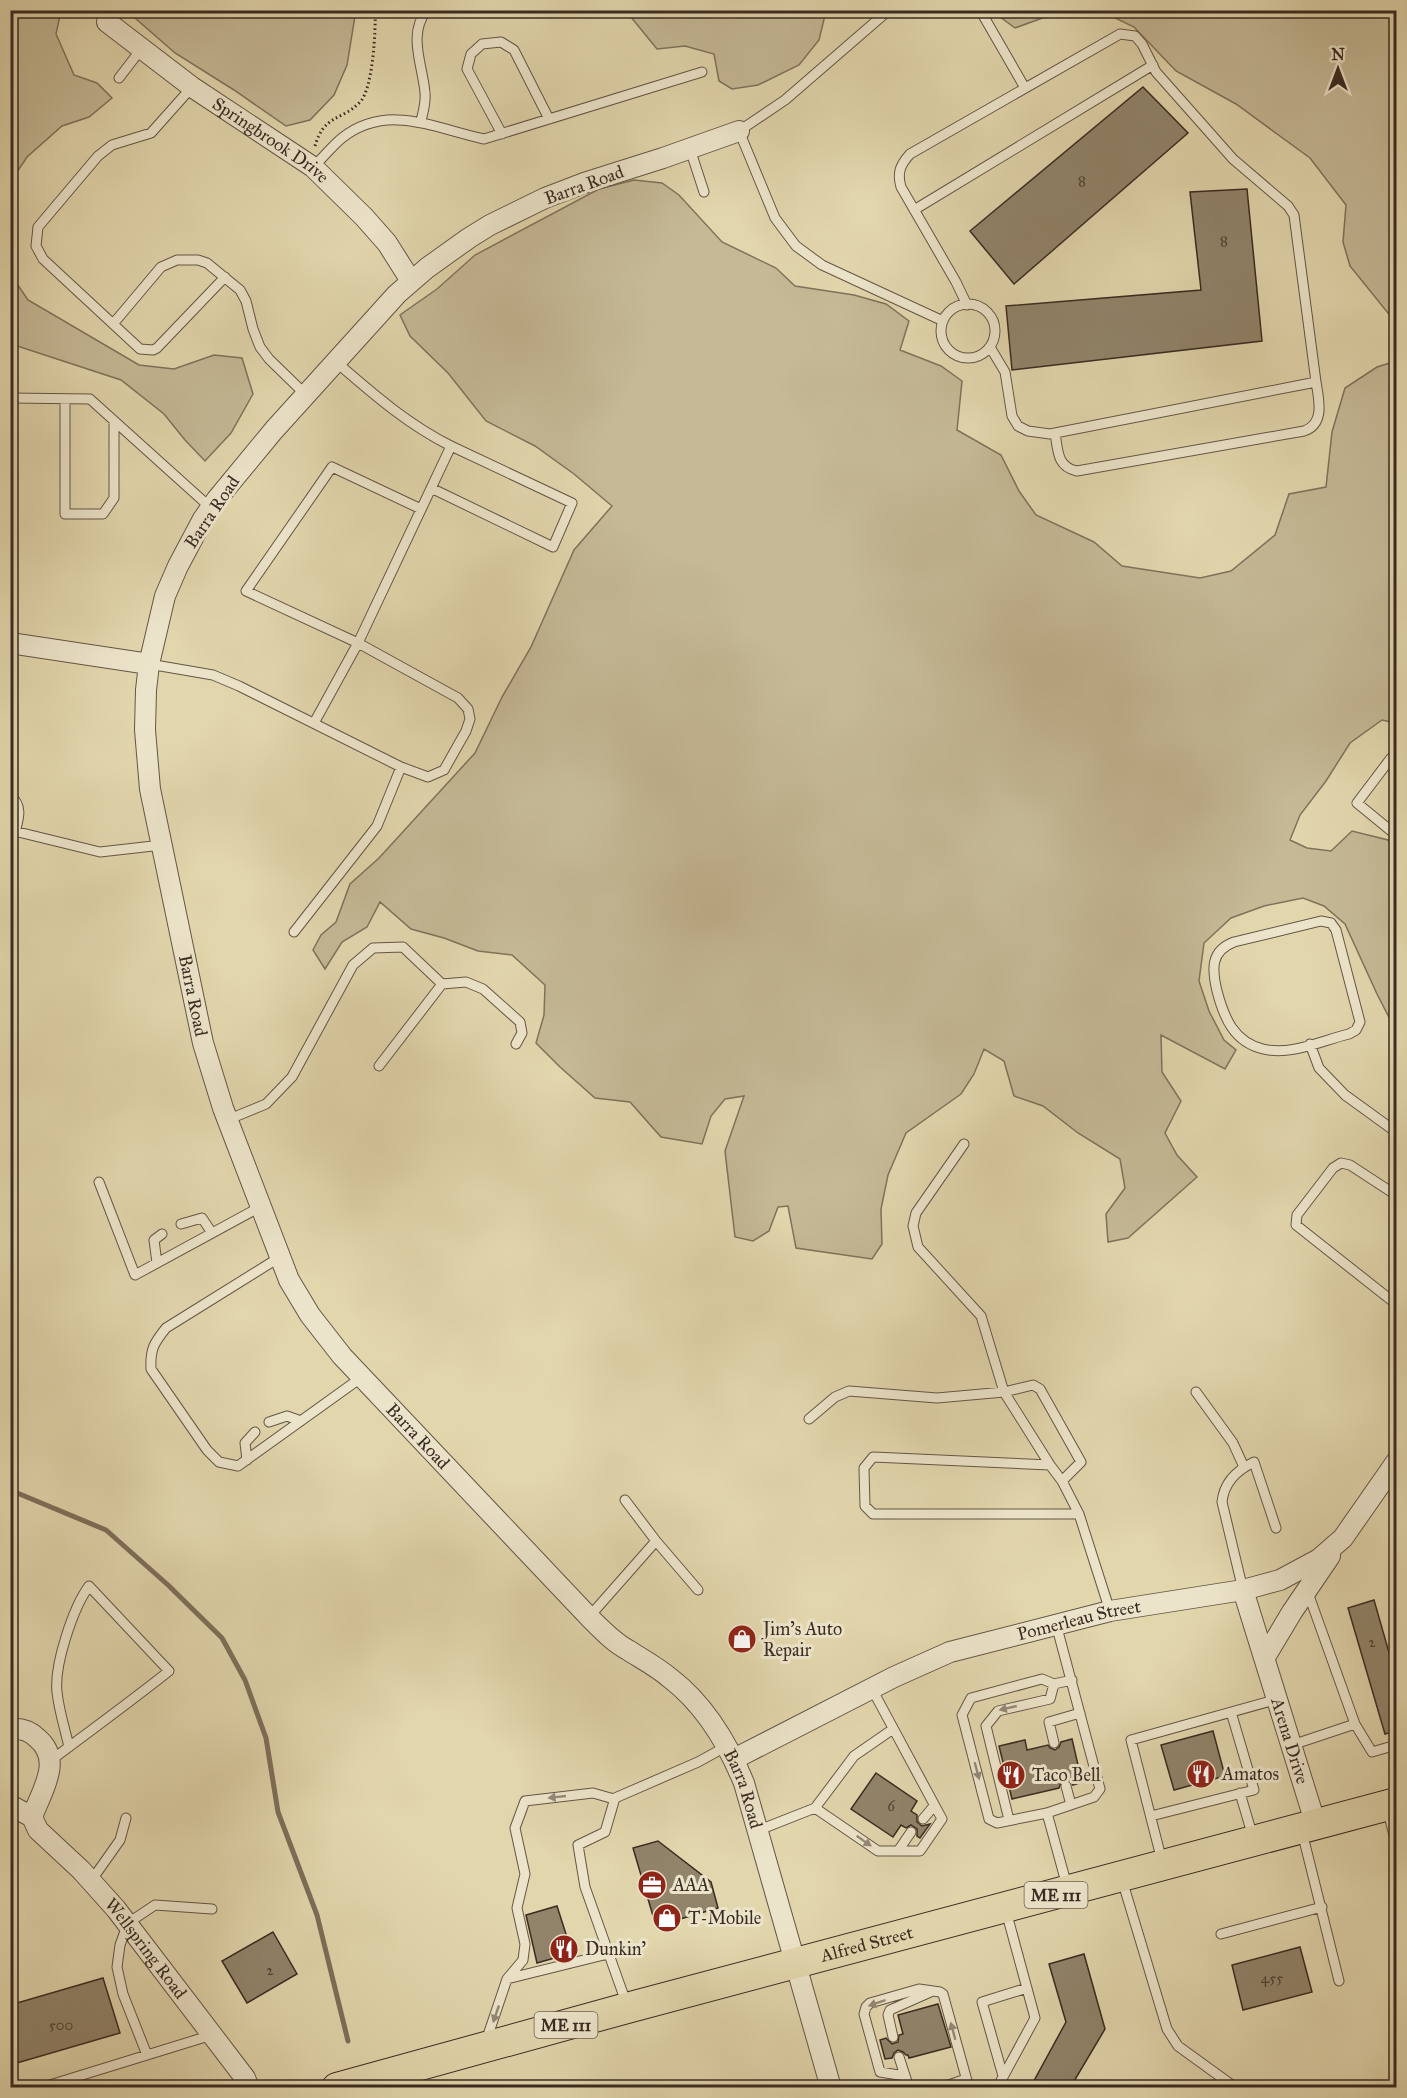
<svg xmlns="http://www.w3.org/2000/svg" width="1407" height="2098" font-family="'IM FELL Great Primer',serif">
	<rect width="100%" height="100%" fill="#e2d6ad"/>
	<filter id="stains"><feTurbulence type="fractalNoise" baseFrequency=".00333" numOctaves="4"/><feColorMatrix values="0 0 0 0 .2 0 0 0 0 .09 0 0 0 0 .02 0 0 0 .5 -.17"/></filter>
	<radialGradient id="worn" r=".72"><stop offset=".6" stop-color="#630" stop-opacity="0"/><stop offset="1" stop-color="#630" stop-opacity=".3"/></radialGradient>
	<path fill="#c5b996" stroke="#80725c" stroke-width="1.5" d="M11 10 61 11 56 34 74 75 97 83 112 98 89 117 62 126 27 157 11 181Z
		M356 10 347 65 334 95 310 120 286 126 234 90 175 53 127 11Z
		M626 11H826L819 40 799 65 758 85 732 89 719 81 714 54 685 46 657 49Z
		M992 11H1055L1048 16 1015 28Z
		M1101 11H1396V323L1350 266 1343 242 1346 205 1310 158 1236 104 1176 71 1134 27Z
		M634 180 662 183 679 195 722 242 776 268 795 286 854 295 886 304 909 321 900 350 941 366 962 381 957 430 1001 455 1019 491 1036 515 1094 542 1122 566 1200 578 1231 571 1275 535 1289 494 1326 487 1332 432 1345 388 1377 367 1396 361V723L1382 720 1350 743 1326 781 1300 815 1290 840 1307 848 1331 851 1352 831 1388 840 1396 856V920L1392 933 1396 937V1031L1377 994 1345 924 1324 906 1303 898 1264 906 1231 918 1204 943 1199 981 1209 1011 1224 1040 1236 1050 1225 1069 1161 1035 1162 1072 1181 1101 1165 1133 1177 1155 1197 1177 1128 1238 1108 1242 1106 1214 1125 1188 1120 1159 1078 1133 1043 1106 1014 1096 1004 1061 984 1049 974 1074 961 1094 906 1133 888 1175 881 1209 882 1244 872 1259 796 1248 788 1206 778 1207 769 1231 753 1241 735 1237 725 1151 744 1096 725 1099 711 1116 702 1144 661 1137 630 1102 595 1098 560 1067 536 1043 544 1015 545 985 512 955 478 951 444 938 411 929 380 902 367 927 342 942 325 969 313 950 321 935 336 922 350 884 379 858 475 753 502 697 531 647 574 550 612 506 574 474 535 446 486 421 448 373 410 336 400 315 437 289 475 255 599 189Z
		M11 275 28 300 139 365 174 369 214 355 242 358 253 394 231 433 205 461 185 440 164 414 121 380 11 344Z"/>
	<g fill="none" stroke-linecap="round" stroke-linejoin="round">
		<path stroke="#7d6f5a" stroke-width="5" d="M10 1490 106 1530 168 1585 222 1638 245 1680 266 1738 278 1812 317 1915 348 2041"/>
	</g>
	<path fill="#91846b" stroke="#3a2b23" stroke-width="1.5" d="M1143 87 1188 133 1014 284 970 231Z
		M1247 189 1262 341 1012 370 1006 306 1201 290 1190 192Z
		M1374 1600 1396 1677V1731L1385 1734 1348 1608Z
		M1213 1731 1225 1776 1174 1790 1161 1745Z
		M1072 1739 1082 1782 1073 1785 1070 1781 1065 1779 1061 1782 1059 1788 1012 1799 999 1746 1025 1740 1027 1750 1048 1745 1050 1748 1055 1750 1059 1747 1061 1742Z
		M876 1773 917 1801 911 1811 917 1815V1822L922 1826 930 1824 920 1838 917 1836V1829L911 1825 906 1828 901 1825 893 1837 851 1809Z
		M658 1841 711 1882 718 1908 656 1926 633 1848Z
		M557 1906 572 1953 537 1963 526 1915Z
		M273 1932 297 1974 247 2003 222 1961Z
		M1300 1947 1312 1992 1243 2010 1232 1965Z
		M1084 1954 1105 2029 1070 2088H1030L1066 2022 1049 1964Z
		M103 1978 120 2033 10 2065V2005Z
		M938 2004 951 2047 909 2058 908 2055H906L903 2052 898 2050 894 2053 892 2058 885 2059 880 2040 886 2038 892 2044 898 2042 899 2035 903 2034 898 2015Z"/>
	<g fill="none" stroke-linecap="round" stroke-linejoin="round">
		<g stroke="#645646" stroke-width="11">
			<path id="lane" d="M889 10 785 100 739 131 775 218 796 246 822 265 943 321
				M980 10 1025 88
				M119 78 142 48
				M192 87 151 133 112 145 98 156 38 227 36 246 43 259 140 349 153 350 157 348 225 277
				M421 121C423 112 426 103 425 93 423 66 407 34 427 10
				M502 134 467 69 471 54 482 44 501 42 514 50 549 119
				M690 149 704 192
				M313 167C323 158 332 146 342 138 388 102 436 129 484 139L702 72
				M914 210 1153 65
				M941 331a27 27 0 1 1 54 0a27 27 0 1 1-54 0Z
				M967 305 956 282 901 187C897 173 900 165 910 154L1120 34 1135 36 1142 44 1156 72 1233 159 1288 206 1294 215 1316 382 1050 434 1028 431 1018 426 1012 416 1005 372 990 347
				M113 324 161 267 177 260H198L207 263 240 290 246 301 253 329 260 347 269 359 305 394
				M10 398 90 399 211 508
				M65 399V514H103L114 498V422
				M1055 433C1058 451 1057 467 1077 471L1304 431C1325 424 1319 400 1316 382
				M431 488 553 547 572 503 451 446
				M149 664 213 675 239 686 401 767 428 777 444 770 466 731 470 719 468 709 458 698 358 643 451 446C407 424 372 393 335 361
				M314 723 358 643 246 591 332 467 421 509
				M1391 758 1357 803 1396 835
				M10 795C23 806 19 818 15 832
				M10 830 100 852 162 845
				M1321 921 1331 923 1336 930 1360 1022 1356 1030 1349 1034C1323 1040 1291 1056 1263 1049 1234 1042 1224 1018 1217 991 1212 970 1210 951 1234 942Z
				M294 932 377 826 401 767
				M1310 1044 1319 1068 1345 1095 1396 1132
				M379 1066 442 984
				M227 1120 266 1104 292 1077 353 965 373 948 403 947 442 984 466 982 483 989 520 1022 522 1033 516 1044
				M964 1144 916 1213 913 1226 918 1247 981 1316 1004 1392 1050 1465 1062 1481 1079 1514 1110 1611
				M99 1182 135 1275 260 1207
				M1396 1195 1350 1165 1341 1163 1333 1168 1297 1215 1296 1225 1396 1304
				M181 1224 202 1218 212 1233
				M280 1257 166 1328C154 1343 150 1349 151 1369L207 1450 219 1462 238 1466 362 1377
				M157 1263 154 1240 162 1234
				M1196 1392 1233 1443 1244 1467
				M809 1419 835 1397 849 1391 937 1398 1004 1392 1033 1385 1040 1389 1081 1462 1062 1481
				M269 1422 287 1416 301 1421
				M247 1460 245 1443 255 1432
				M1050 1465 873 1457 864 1468 865 1506 873 1514H1079
				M625 1500 656 1541
				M1243 1590 1222 1502C1224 1482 1237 1470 1254 1462L1276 1528
				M589 1617 656 1541 698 1590
				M1056 1624 1100 1789 1094 1797 1047 1813 997 1823 989 1819 962 1715 971 1698 1042 1679 1054 1684 1072 1680
				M1355 1724 1372 1752 1396 1745
				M1054 1743 1049 1722 1080 1713
				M1292 1745 1355 1724 1307 1590
				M50 1761C90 1731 130 1702 169 1671L89 1586C73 1608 54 1665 57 1692 59 1711 65 1729 69 1747
				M1066 1786 1071 1805
				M1240 1793 1253 1837
				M815 1808 878 1851H920L942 1819 872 1689
				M1388 1811 1396 1844
				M1047 1813 1067 1886
				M1151 1816 1254 1790 1231 1712
				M923 1819 934 1806
				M1009 1820 986 1726 998 1711 1050 1699 1054 1684
				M759 1830 815 1808 854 1756 893 1729
				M1302 1832 1339 1981
				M898 1851 911 1832
				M1162 1861 1131 1740 1278 1699
				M1122 1880 1167 2029 1178 2046 1236 2088
				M91 1881 120 1840 126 1818
				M1221 1934 1322 1907
				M507 1979 608 1954
				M627 2005 585 1887 578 1845 605 1832 615 1798 698 1762 727 1746
				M893 2037 888 2015 890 2010 933 1991
				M486 2041 507 1979 523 1960 525 1944 517 1908 525 1874 515 1828 525 1801 593 1793 614 1799
				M147 2055 123 1994 117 1967 120 1945 128 1923 155 1905 212 1909
				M899 2057 909 2088
				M905 2076 880 2072 864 2014 866 2007 870 2003 919 1989 940 1992 943 1994 969 2088
				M1003 2076 982 2002 1027 1988
				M40 2088 212 2035
				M940 2088 966 2079
				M997 2088 1035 2018 1006 1911"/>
		</g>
		<g stroke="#645646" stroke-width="22">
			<g id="street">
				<path id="s1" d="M107 22 192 87 313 167 364 217 387 243 411 281"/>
				<path id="s2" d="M739 131 663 158 584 183 545 198 490 225 469 238 427 268 397 294 274 430 217 499 203 519 178 566 165 596 149 664 146 690 145 730 150 789 203 1043 223 1108 289 1280 310 1315 342 1356 589 1617C601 1629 613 1642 628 1650 642 1659 657 1667 670 1678 704 1704 728 1744 744 1783L831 2088"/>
				<path d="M10 643 149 664"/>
				<path id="s3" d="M1243 1590 1316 1825"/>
				<path d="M1265 1657 1292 1612 1330 1556"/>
				<path d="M10 1729C20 1728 30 1731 37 1738 64 1760 41 1792 32 1817"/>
				<path id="s4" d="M734 1759 894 1677 950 1652 1110 1611 1243 1590 1280 1580 1319 1559 1343 1538 1396 1462"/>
				<path id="s5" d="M10 1805 32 1817 38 1830 81 1870 116 1909 245 2078 249 2088"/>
			</g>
		</g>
		<g stroke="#3a2b23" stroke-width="32">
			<g id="primary">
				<path id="s6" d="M337 2088 627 2008 1396 1803"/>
			</g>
		</g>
		<path stroke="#3a2b23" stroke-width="3" stroke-dasharray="1.5 3" stroke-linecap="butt" d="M315 146C324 114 342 121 360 102 373 89 376 29 375 10"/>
		<use href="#lane" stroke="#ece4ca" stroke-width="9"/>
		<use href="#street" stroke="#ece4ca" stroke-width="20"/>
		<use href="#primary" stroke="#e2d6ad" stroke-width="30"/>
	</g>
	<defs><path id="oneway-solid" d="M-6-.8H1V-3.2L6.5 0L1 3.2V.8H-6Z" transform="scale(1.5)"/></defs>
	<g fill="#938876">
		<use href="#oneway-solid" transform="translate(1008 1708) rotate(167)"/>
		<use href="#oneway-solid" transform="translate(977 1771) rotate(75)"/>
		<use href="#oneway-solid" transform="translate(557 1797) rotate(174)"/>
		<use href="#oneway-solid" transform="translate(864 1841) rotate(35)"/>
		<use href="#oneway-solid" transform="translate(877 2003) rotate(161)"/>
		<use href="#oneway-solid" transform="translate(496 2014) rotate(109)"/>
		<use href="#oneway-solid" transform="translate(953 2031) rotate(-105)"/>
	</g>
	<defs>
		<g id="shop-disc" transform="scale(1.5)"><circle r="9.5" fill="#8f2418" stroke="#ece4ca"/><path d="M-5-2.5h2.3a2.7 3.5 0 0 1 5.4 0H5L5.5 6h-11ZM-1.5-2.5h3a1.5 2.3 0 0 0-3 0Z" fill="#fff"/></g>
		<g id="restaurant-disc" transform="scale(1.5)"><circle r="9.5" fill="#8f2418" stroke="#ece4ca"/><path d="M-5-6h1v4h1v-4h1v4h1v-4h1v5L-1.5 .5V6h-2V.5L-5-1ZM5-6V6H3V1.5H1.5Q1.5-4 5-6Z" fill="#fff"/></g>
		<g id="office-disc" transform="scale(1.5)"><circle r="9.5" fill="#8f2418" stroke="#ece4ca"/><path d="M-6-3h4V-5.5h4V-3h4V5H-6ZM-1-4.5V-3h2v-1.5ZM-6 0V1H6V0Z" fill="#fff"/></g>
	</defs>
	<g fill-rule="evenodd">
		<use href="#shop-disc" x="742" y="1639"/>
		<use href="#restaurant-disc" x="1201" y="1774"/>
		<use href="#restaurant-disc" x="1011" y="1775"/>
		<use href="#office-disc" x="652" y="1885"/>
		<use href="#shop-disc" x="667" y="1918"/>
		<use href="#restaurant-disc" x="564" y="1949"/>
	</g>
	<g text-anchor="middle" stroke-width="6" stroke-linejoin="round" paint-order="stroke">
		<g font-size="15" fill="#504135">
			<text x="1082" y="186">8</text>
			<text x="1224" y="246">8</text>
			<text x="1372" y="1647">2</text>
			<text x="891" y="1811">6</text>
			<text x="270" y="1975">2</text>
			<text x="1272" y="1983">455</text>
			<text x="61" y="2030">500</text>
		</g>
		<g fill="#ece4ca" stroke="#6f6255" stroke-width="1.5">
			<rect x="1024.5" y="1882" width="63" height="26" rx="4.5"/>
			<rect x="534.5" y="2012" width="63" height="26" rx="4.5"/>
		</g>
		<g font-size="16" font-weight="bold" fill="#3a2b23">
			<text x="1056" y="1901">ME 111</text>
			<text x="566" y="2031">ME 111</text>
		</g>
		<g font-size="18" fill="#3a2b23" stroke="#ece4ca">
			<text dy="6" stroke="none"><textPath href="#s1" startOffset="202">Springbrook Drive</textPath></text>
			<text transform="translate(584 185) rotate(-20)" y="6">Barra Road</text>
			<text transform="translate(212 512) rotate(-56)" y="6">Barra Road</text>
			<text dy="6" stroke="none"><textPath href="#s2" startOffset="1172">Barra Road</textPath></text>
			<text dy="6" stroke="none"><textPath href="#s2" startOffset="1676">Barra Road</textPath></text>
			<text dy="6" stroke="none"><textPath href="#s4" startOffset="374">Pomerleau Street</textPath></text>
			<text dy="6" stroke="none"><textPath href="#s3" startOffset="158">Arena Drive</textPath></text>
			<text dy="6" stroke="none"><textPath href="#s2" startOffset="2162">Barra Road</textPath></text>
			<text dy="6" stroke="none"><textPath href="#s6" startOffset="549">Alfred Street</textPath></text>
			<text dy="6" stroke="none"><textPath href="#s5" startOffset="200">Wellspring Road</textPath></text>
		</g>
		<g font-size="18" fill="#3a2b23" stroke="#ece4ca" text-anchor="start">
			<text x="763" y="1635">Jim's Auto<tspan x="763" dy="21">Repair</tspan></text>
			<text x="1222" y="1780">Amatos</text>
			<text x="1032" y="1781">Taco Bell</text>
			<text x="673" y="1891">AAA</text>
			<text x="688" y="1924">T-Mobile</text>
			<text x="585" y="1955">Dunkin'</text>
		</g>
	</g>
	<rect width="1407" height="2098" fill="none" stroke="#e2d6ad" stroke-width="36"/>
	<rect x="12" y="12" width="1383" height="2074" fill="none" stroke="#3a2b23" stroke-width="3"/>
	<rect x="18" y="18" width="1371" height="2062" fill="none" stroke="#3a2b23" stroke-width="1.5"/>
	<g transform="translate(1338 69)" stroke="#ece4ca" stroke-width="4.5" paint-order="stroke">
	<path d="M0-4.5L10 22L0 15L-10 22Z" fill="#3a2b23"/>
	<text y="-9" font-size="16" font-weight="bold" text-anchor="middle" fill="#3a2b23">N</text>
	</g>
	<rect width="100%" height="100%" filter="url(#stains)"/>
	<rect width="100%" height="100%" fill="url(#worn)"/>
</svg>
